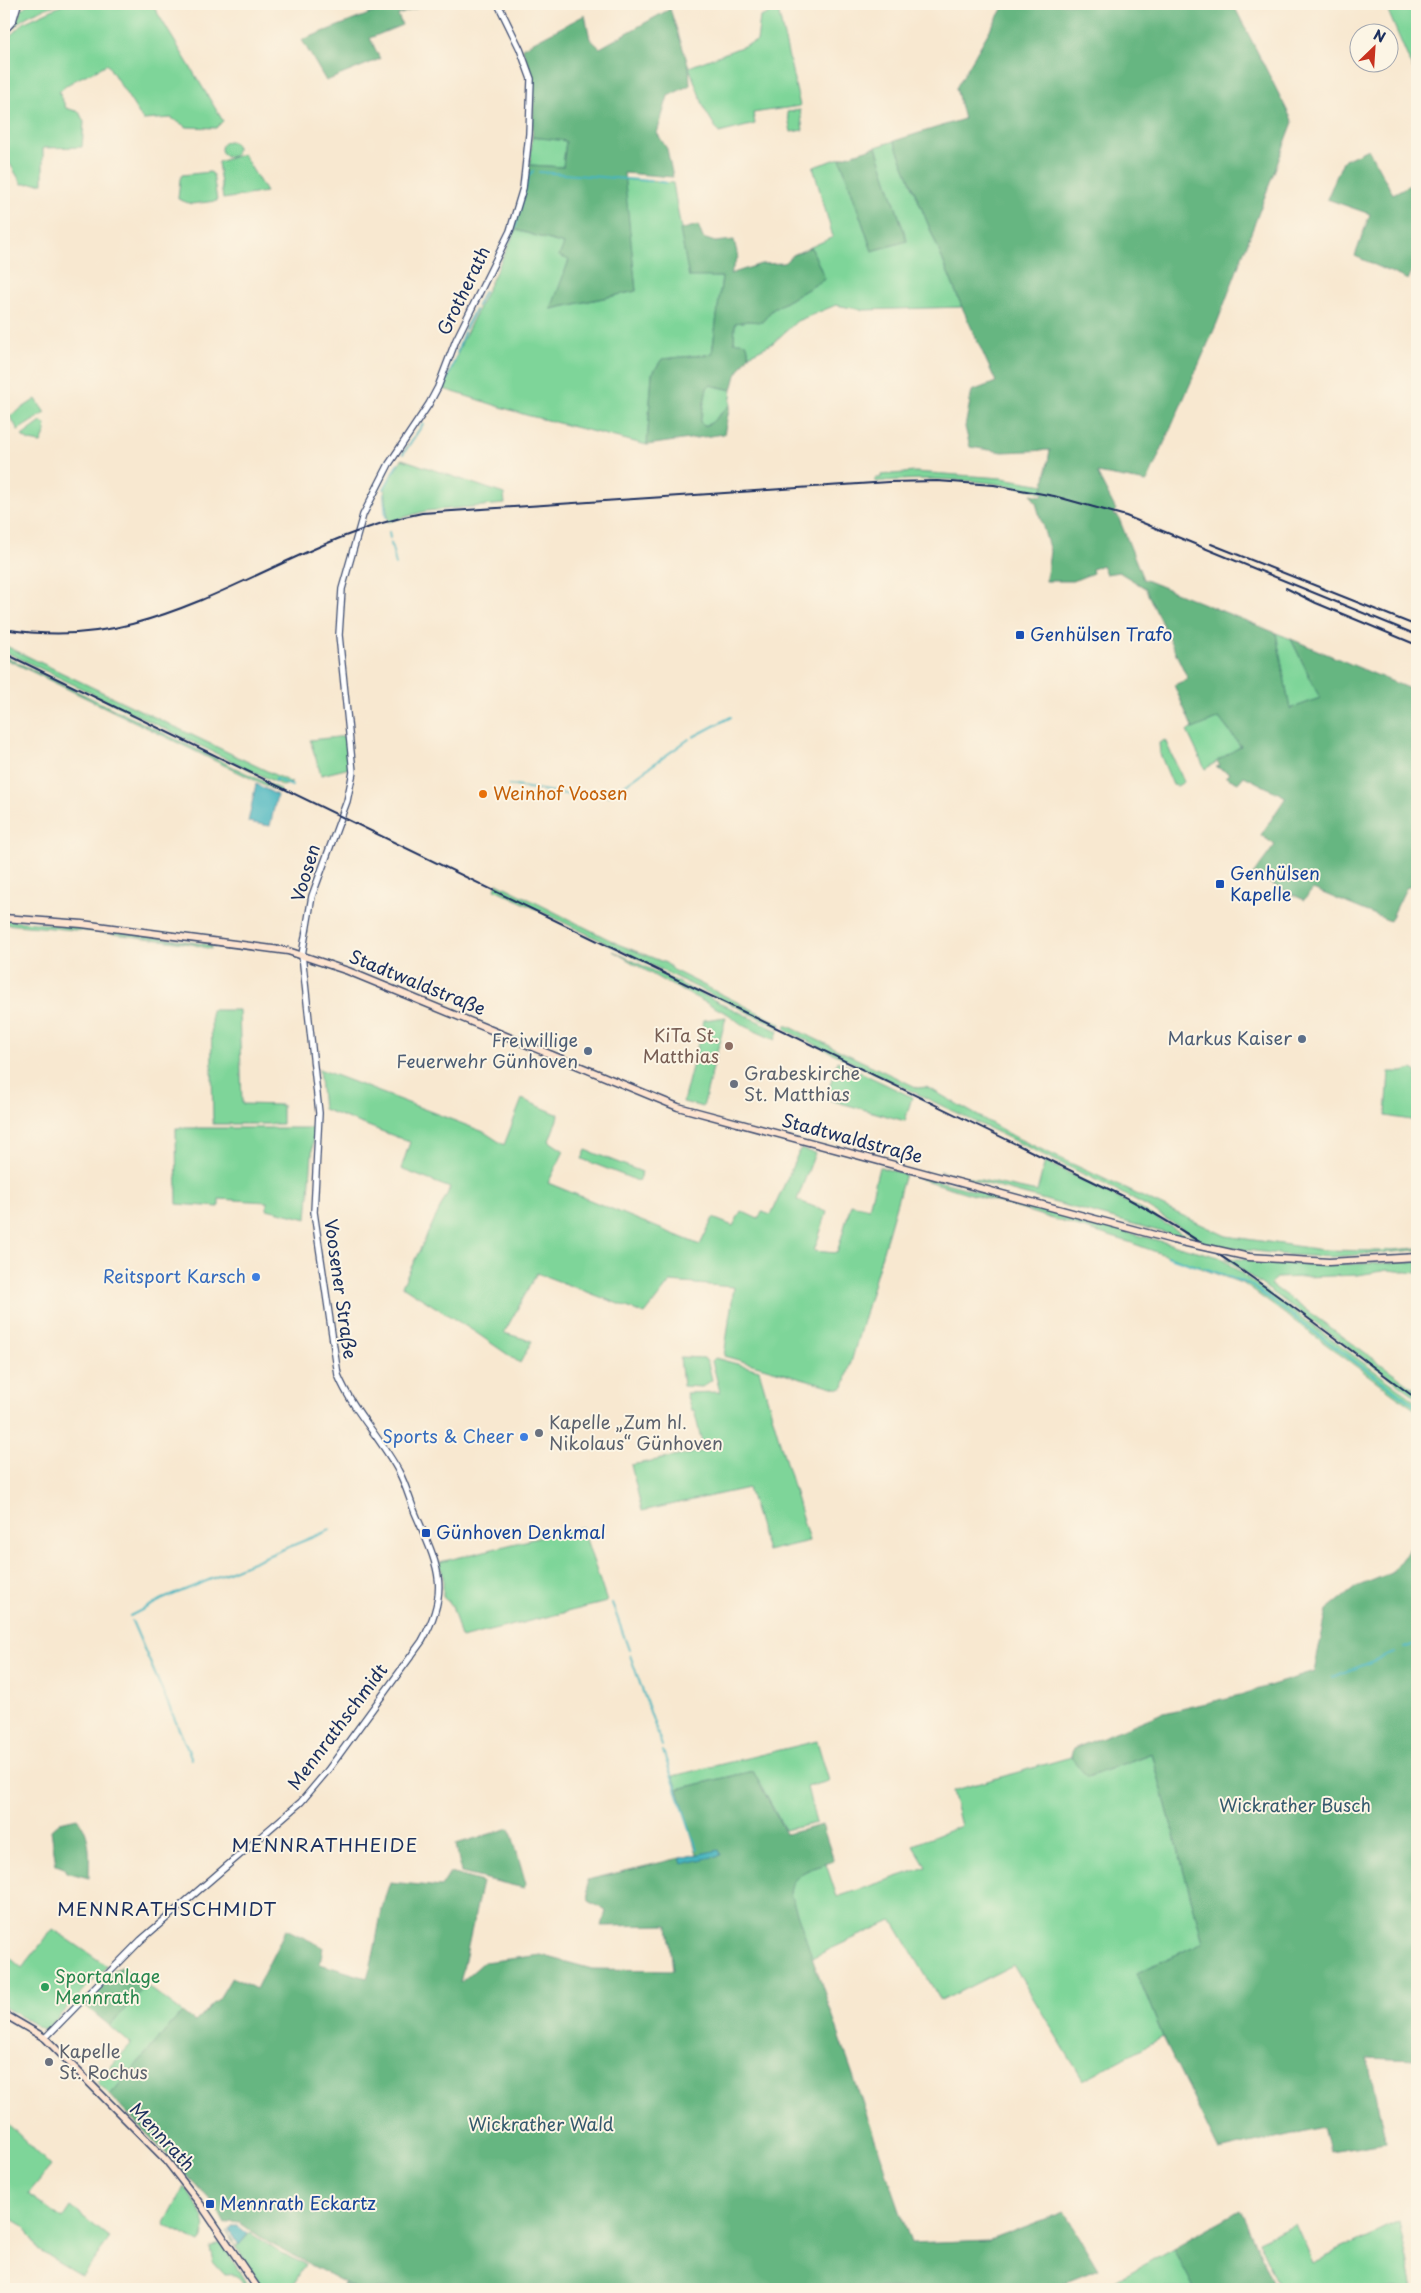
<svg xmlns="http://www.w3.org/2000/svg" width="1421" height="2293" font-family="'Playpen Sans',sans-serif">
	<rect width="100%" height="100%" fill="#fcf5e5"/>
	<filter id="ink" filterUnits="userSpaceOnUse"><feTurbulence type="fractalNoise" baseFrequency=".02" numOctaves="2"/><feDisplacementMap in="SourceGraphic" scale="10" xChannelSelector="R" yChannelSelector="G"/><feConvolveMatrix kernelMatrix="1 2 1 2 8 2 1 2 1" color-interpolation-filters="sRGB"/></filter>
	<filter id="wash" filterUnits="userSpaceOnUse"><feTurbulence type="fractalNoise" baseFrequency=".0096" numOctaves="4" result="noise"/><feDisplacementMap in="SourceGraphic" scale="20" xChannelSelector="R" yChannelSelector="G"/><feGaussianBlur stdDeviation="1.12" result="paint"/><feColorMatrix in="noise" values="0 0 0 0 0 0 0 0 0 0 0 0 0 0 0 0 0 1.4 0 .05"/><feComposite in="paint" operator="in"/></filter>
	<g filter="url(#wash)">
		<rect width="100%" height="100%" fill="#f8e8d0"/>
		<path fill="#7ed599" stroke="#4c827c" d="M28 4H58C44 9 21 16 13 29L22 9Z
			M65 4H152L223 121 216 128 187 127 171 118 143 120 107 64C91 74 71 79 59 92L66 108 79 112 84 122 82 147 43 148V183L22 184 4 154V41L25 22Z
			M1385 4H1417V79Z
			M778 10 800 106 753 113 755 124 719 133 705 110 689 67 757 41 760 17Z
			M800 110 803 130 791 132 787 112Z
			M532 137 566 140 563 167 530 165Z
			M894 141 962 307 863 310 836 305 797 321 773 343 749 355 747 345 734 343 735 323 748 321 762 322 772 310 825 279 811 247 833 237 813 167 840 158 872 251 907 241 876 147Z
			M221 149a8 8 0 1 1 16 0a8 8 0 1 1-16 0Z
			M243 154 266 192 223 199 218 162Z
			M210 172 213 174 217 201 191 204 178 199 180 179 182 175Z
			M624 179 673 183 689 276 722 277 712 354 662 359 652 374 647 445 526 415 444 389 462 342 516 230 564 244 569 260 552 309 636 291Z
			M710 385 732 390 730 405 711 423 704 426 700 422 707 388Z
			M36 399 45 413 18 430 10 416Z
			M41 422 45 424 46 432 41 443 29 441 22 436Z
			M402 459 504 494 505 504 426 511 388 522 385 486Z
			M915 472 1002 478 1044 485 1043 492C988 480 931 476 875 482V478H881V475Z
			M1276 633 1291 639 1320 698 1290 709Z
			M4 645 292 783 283 786 273 781 4 651Z
			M4 656 281 790 279 792 4 658Z
			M1219 718 1241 747 1205 769 1187 731Z
			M347 736 350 768 321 775 310 740Z
			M1165 740 1184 782 1177 786 1173 785 1160 754 1159 743Z
			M497 883 620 945 666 963 675 971 781 1024 780 1028 495 889Z
			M4 920 109 930 211 945V949L192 944 99 932 4 924Z
			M613 951 778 1031 775 1040 744 1026 728 1014 660 979Z
			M211 1010H239L242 1104 282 1105V1124H213Z
			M726 1017 703 1107 683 1102 704 1020Z
			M786 1025 918 1088 926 1087 934 1091 1017 1138 1226 1236 1323 1250 1378 1251 1417 1248V1250L1333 1257 1286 1255 1224 1247 1205 1243 1147 1207 1106 1185 785 1030Z
			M837 1061 912 1097 905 1121 826 1099Z
			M319 1069 484 1132 504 1145 522 1099 557 1114H559L549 1141 564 1151 548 1183 700 1245 713 1218 733 1226 741 1211 758 1219 762 1212 771 1215 800 1149 815 1153 797 1200 827 1212 814 1251 837 1253 851 1204 869 1208 879 1167 905 1174 844 1387 840 1389 724 1356 734 1287 670 1282 645 1314 537 1273 504 1333 532 1341 520 1363 475 1332 402 1286 450 1188 401 1169 410 1142 323 1109Z
			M1412 1069 1417 1072V1121L1386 1116 1389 1072H1402Z
			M176 1128H314L307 1219 267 1209V1202L219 1199V1207L177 1204Z
			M586 1150 642 1172 638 1181 582 1159Z
			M1045 1161 1144 1211 1195 1241 939 1171 1037 1192Z
			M913 1174 1219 1257 1417 1402V1411L1244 1284 1129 1242 918 1178Z
			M1225 1258 1318 1265 1417 1262V1273L1388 1270 1358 1275 1277 1278 1270 1284 1417 1390V1397Z
			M680 1357 704 1358 708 1363 712 1380 702 1387 683 1386Z
			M715 1358 759 1370 809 1541 767 1551 748 1488 642 1511 631 1465 704 1451 694 1410H691L686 1393 720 1392 712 1361Z
			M582 1527 607 1602 461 1638 452 1605 443 1597V1577L440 1562Z
			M817 1741 829 1781 807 1787 816 1823 785 1830 753 1771 678 1789 673 1776Z
			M1152 1753 1203 1942 1137 1973 1163 2037 1083 2080 1013 1965 941 2001 895 1924 891 1921 811 1958 790 1892C793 1872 809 1870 826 1864L837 1897 926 1867 913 1845 961 1826 952 1791 1071 1757 1088 1777Z
			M53 1929 107 1966 47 2029H43L4 2007V1966L9 1957 22 1968Z
			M146 1985 182 2012 110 2095 97 2082 131 2044 110 2026Z
			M4 2120 51 2166 28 2194 63 2219 71 2207 110 2238 82 2276 38 2250 24 2226 4 2214Z
			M184 2187C196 2202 213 2225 200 2243L164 2225Z
			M1399 2222 1413 2289H1280L1258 2241 1296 2224 1313 2262Z
			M227 2231 237 2247 250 2233 282 2254 305 2264 291 2289H262Z
			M219 2243 223 2245 250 2289H240L243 2283C238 2275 234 2274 225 2275L213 2262 210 2248Z
			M1173 2248 1194 2289H1111L1108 2285Z"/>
		<path fill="#66b681" stroke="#407270" d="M395 4H428L398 15 402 25 370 38 380 59 326 81 302 40Z
			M1005 4H1233L1293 122 1217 323 1147 482 1097 473 1116 510 1114 515 1118 516 1143 579 1276 633 1290 709 1320 698 1291 639 1417 692V884L1406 888 1390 921 1313 889 1304 900 1253 875 1275 845 1261 835 1286 797 1244 776 1238 783 1226 777 1229 773 1216 767 1220 766 1217 761 1241 746 1219 718 1193 729 1174 685 1188 679 1145 588 1119 572 1106 574 1102 565 1092 569 1093 573 1073 581H1046L1050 551 1036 503 1031 494 1042 496 1050 450 1003 452 970 447 965 427 972 391 996 382 962 307 894 141 964 119 956 88Z
			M670 9 689 67 690 85 668 96 657 133 667 149 673 177 624 173 636 291 551 309 569 260 559 256 564 244 513 229 530 165 563 167 566 141 532 137C534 100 536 83 522 48L585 15 590 39 600 48Z
			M876 147 907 241 872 251 840 158Z
			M1368 149 1393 194 1417 181V260L1408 280 1355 256 1370 214 1327 199 1343 161Z
			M698 225 703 238 715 242 734 240 738 257 730 274 761 264 784 263 793 255 811 247 825 279 772 310 762 322 748 321 735 323 734 342H742L747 345 749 355 736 375 732 390 710 385 707 388 700 422 704 426 711 423 730 405 724 434 647 445 652 374 662 359 712 354 722 277H689L680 230Z
			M1417 1539V2060L1367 2058 1386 2143 1329 2152 1323 2127 1219 2151 1163 2037 1137 1973 1203 1942 1152 1753 1087 1777 1071 1757 1073 1749 1160 1714 1240 1695 1314 1672 1327 1610 1356 1587 1391 1573Z
			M753 1771 786 1834 822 1825 834 1861C815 1868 793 1870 790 1893L911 2243 990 2240 1064 2212 1098 2269 1049 2289H341L344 2283 357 2289 269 2243 240 2223 231 2222 225 2224 215 2205 110 2095 182 2012 195 2022 220 1997 232 1977 256 1989 286 1929 323 1947 320 1964 367 1978C378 1946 378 1913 390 1882L441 1887 450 1873 482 1882 460 1983 484 1962 541 1955 592 1969 673 1970 668 1925 602 1926 606 1911 589 1901 587 1880 697 1854 678 1789Z
			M77 1818C92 1835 89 1857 89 1878L66 1872 64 1868 56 1865 51 1830 60 1822Z
			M510 1828 526 1884 524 1888 461 1873 456 1844Z
			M122 1967 146 1985 110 2026 83 2004 112 1971Z
			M1240 2210 1276 2289H1194L1173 2248Z"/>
		<path fill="#46b5bf" stroke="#30728e" d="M256 784 277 795 270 826 248 822Z
			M719 1850 721 1855 682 1864 680 1858Z
			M232 2226H238L248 2234 239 2245 229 2230Z"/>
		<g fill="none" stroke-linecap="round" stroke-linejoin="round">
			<path stroke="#46b5bf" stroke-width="2" d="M539 172 651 181
				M656 181 667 183
				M507 243 516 226 529 175 533 171
				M477 306 484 291
				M465 329 475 310
				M457 353 464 332
				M444 388 456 357
				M403 454 423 424
				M384 489 398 463
				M384 494 386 517
				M389 532 390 538
				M391 543 396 565
				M693 737 731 717
				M275 782 276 779 292 786
				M508 785 555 792
				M559 793 582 797
				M609 796 689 739
				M1167 1256 1199 1267
				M1204 1268 1249 1284 1417 1407
				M612 1603 629 1650
				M130 1616 163 1599 330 1530
				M132 1621 192 1759
				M1404 1648 1417 1643
				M630 1655 662 1746
				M1333 1677 1394 1653
				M663 1751 697 1849"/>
		</g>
	</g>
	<g filter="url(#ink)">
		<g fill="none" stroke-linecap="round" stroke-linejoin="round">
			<g stroke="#3c4b6f" stroke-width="8">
				<path id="tertiary" d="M7 24 11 14 12 4
					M4 31 13 21 18 4
					M45 2038 141 1940 301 1802 328 1770 422 1641C451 1589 438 1566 416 1515 410 1501 406 1485 399 1472 381 1438 353 1411 338 1375L314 1212 319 1113 302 955 312 896 347 801 353 772 339 635 342 589 363 515 389 464 429 404 438 387 456 340 510 231 523 188 529 134 531 79 520 49 498 4"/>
			</g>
			<g stroke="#3c4b6f" stroke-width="9">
				<path id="secondary" d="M4 918 82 924 288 951 348 971 678 1107 1173 1240
					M1249 1257 1329 1262 1417 1257
					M4 2014 45 2038 166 2160 204 2209 258 2289"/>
			</g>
			<use href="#tertiary" stroke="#fff" stroke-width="5.5"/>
			<use href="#secondary" stroke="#fde4d0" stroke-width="6"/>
			<path stroke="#1b2f5e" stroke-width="2" d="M1211 544 1417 626
				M1286 588 1316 603 1417 645
				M4 629C46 636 90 635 132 624 232 598 319 533 422 513L889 482 937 481 994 485 1054 496 1126 516 1417 635
				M4 653 1125 1197C1229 1254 1322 1330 1417 1399"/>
			<g stroke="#3c4b6f" stroke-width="9" stroke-linecap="butt">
				<path id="secondary-bridge" d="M1173 1240 1249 1257"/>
			</g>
			<use href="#secondary-bridge" stroke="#fde4d0" stroke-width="6"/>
		</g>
	</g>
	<g fill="#1a4fb4" stroke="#fcf5e5" stroke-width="2">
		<rect x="1015" y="630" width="10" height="10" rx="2.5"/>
		<rect x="1215" y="879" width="10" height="10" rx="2.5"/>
		<rect x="421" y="1528" width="10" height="10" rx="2.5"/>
		<rect x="205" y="2199" width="10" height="10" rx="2.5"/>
	</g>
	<circle fill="#e8710a" stroke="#fcf5e5" stroke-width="2" cx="483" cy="794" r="5"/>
	<g fill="#5c6f8a" stroke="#fcf5e5" stroke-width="2">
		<circle cx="1302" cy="1039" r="5"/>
		<circle cx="588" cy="1051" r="5"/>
	</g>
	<circle fill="#8d6e63" stroke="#fcf5e5" stroke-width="2" cx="729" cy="1046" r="5"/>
	<g fill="#6b7280" stroke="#fcf5e5" stroke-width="2">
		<circle cx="734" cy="1084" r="5"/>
		<circle cx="539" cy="1433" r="5"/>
		<circle cx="49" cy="2062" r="5"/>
	</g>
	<g fill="#3f7fe0" stroke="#fcf5e5" stroke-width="2">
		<circle cx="256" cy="1277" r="5"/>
		<circle cx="524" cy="1437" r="5"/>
	</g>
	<circle fill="#2e9e5b" stroke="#fcf5e5" stroke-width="2" cx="45" cy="1987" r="5"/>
	<g text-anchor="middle" stroke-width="4" stroke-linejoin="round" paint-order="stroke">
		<g font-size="18" fill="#1b2f5e" stroke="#fcf5e5">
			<text transform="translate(464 291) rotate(-64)" y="6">Grotherath</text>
			<text transform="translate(306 873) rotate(-73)" y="6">Voosen</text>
			<text transform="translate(417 983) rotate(22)" y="6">Stadtwaldstraße</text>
			<text transform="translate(852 1139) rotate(15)" y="6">Stadtwaldstraße</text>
			<text transform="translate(340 1289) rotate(82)" y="6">Voosener Straße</text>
			<text transform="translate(338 1727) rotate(-53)" y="6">Mennrathschmidt</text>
			<text transform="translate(162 2137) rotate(47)" y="6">Mennrath</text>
		</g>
		<g font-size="18" fill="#164399" stroke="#fcf5e5" text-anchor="start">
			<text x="1030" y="641">Genhülsen Trafo</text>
			<text x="1230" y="880">Genhülsen<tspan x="1230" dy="21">Kapelle</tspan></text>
			<text x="436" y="1539">Günhoven Denkmal</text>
			<text x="220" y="2210">Mennrath Eckartz</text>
		</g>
		<g font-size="18" fill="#c56008" stroke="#fcf5e5" text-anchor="start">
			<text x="493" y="800">Weinhof Voosen</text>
		</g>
		<g font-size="18" fill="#785e54" stroke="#fcf5e5" text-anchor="end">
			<text x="719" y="1042">KiTa St.<tspan x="719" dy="21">Matthias</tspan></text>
		</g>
		<g font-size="18" fill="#4e5e75" stroke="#fcf5e5" text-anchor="end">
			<text x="1292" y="1045">Markus Kaiser</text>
			<text x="578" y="1047">Freiwillige<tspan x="578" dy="21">Feuerwehr Günhoven</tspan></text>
		</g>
		<g font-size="18" fill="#5b616d" stroke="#fcf5e5" text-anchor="start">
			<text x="744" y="1080">Grabeskirche<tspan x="744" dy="21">St. Matthias</tspan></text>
			<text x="549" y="1429">Kapelle „Zum hl.<tspan x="549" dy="21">Nikolaus“ Günhoven</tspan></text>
			<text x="59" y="2058">Kapelle<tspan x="59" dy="21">St. Rochus</tspan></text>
		</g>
		<g font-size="18" fill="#366cbe" stroke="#fcf5e5" text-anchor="end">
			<text x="246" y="1283">Reitsport Karsch</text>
			<text x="514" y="1443">Sports &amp; Cheer</text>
		</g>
		<g font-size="18" fill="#34586d" stroke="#fcf5e5">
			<text x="1295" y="1812">Wickrather Busch</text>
			<text x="541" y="2131">Wickrather Wald</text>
		</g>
		<g font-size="18" fill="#27864d" stroke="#fcf5e5" text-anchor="start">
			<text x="55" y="1983">Sportanlage<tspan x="55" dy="21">Mennrath</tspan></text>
		</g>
		<g font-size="19" letter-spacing="1" fill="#1b2f5e" stroke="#fcf5e5">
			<text x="325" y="1852">MENNRATHHEIDE</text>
			<text x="167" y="1916">MENNRATHSCHMIDT</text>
		</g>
	</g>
	<rect width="1421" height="2293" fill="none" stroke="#fcf5e5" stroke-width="20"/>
	<g transform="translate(1374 48) rotate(25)"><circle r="24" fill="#fcf5e5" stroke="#a2a6af"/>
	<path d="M0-4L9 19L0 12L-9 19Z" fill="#c8321e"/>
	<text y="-8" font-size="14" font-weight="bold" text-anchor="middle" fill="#1b2f5e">N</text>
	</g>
</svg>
